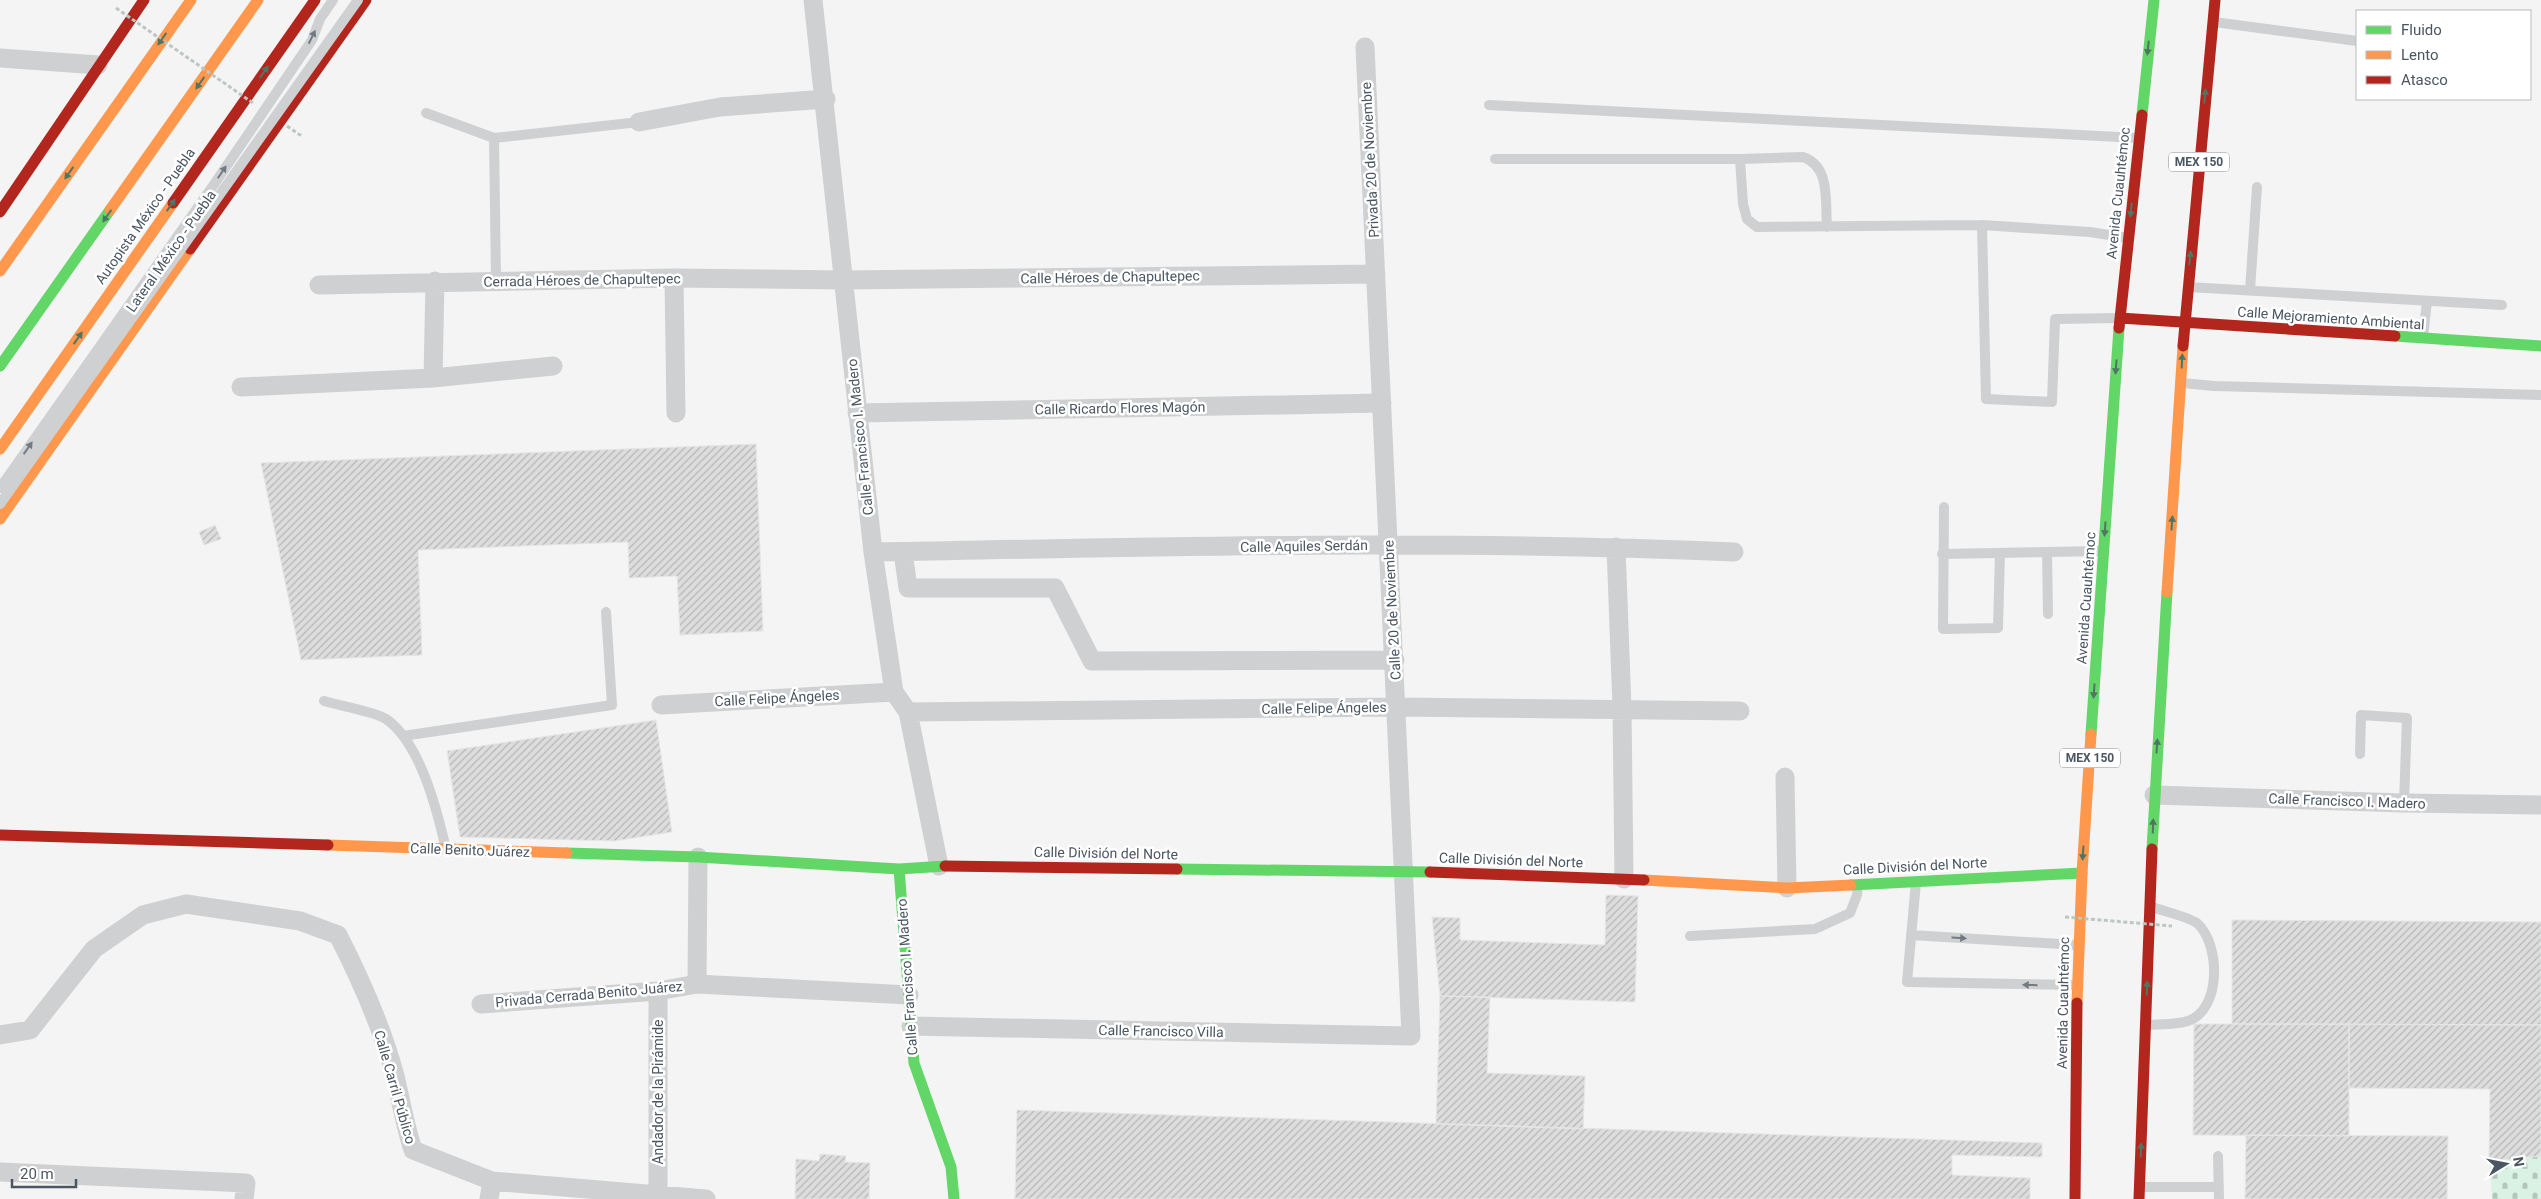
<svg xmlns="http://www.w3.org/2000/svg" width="2541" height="1199" font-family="Roboto,sans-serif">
	<defs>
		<pattern id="cemetery-stones" width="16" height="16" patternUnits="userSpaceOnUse" patternTransform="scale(1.25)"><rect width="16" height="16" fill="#d9f2e3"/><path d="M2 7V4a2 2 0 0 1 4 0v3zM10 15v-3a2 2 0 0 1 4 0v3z" fill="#b2c7bb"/></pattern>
		<pattern id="building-hatch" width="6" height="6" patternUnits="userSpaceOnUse" patternTransform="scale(1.25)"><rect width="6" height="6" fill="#ddddde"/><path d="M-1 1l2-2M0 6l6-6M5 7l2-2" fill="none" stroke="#b5b6b7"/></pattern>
	</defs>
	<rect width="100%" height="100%" fill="#f4f4f4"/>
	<path fill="url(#cemetery-stones)" d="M2541 1156V1199H2492L2489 1161Z"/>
	<path fill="url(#building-hatch)" stroke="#e5e6e7" d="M756 444 763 631 680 635 677 576 629 578 628 542 418 550 422 655 301 660 261 463Z
		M215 525 221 539 204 545 199 532Z
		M656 720 672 832 614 841 460 837 447 751Z
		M1606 895 1638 896 1635 1002 1440 996 1432 917 1460 918V940L1605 945Z
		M2232 920 2541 922V1025L2232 1024Z
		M1440 996 1490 997 1487 1073 1585 1076 1583 1129 1436 1124Z
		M2194 1024H2349V1136L2193 1135Z
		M2349 1024 2541 1025V1156L2489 1161 2490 1089 2349 1088Z
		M1017 1110 2042 1143V1157L1952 1155V1175L2030 1178V1199H1015Z
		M2246 1135 2448 1136 2447 1199H2245Z
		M820 1154 846 1156 845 1162 870 1163 869 1199H795L796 1159 819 1161Z"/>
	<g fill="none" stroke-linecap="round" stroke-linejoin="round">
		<path stroke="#ced0d2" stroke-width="10" d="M2214 22 2357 41
			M1489 105 2138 138
			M426 113 494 138 639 122
			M494 138 496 280
			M1495 159H1740L1743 204 1747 219 1757 227 1982 225
			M1740 159 1803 157C1831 166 1825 203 1827 227
			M2188 287 2502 305
			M2250 290 2257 187
			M2119 318 2055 319 2052 402 1986 399 1982 225 2090 232 2128 238
			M2423 338 2427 301
			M2182 383 2214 386 2541 395
			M1944 507 1943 629 1998 628 2000 553
			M2047 552 2048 614
			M1942 554 2103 551
			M324 701C337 705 377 712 386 719 420 742 437 810 446 849
			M403 736 612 705 606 612
			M2360 754 2361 715 2407 718 2404 803
			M1916 882 1907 982 2077 985
			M1911 935 2077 945
			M1690 936 1815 929 1850 913 1857 895 1858 885
			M2146 1025C2159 1024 2176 1025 2188 1021 2222 1009 2220 945 2198 924 2191 917 2162 911 2152 907
			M2218 1156 2219 1199
			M2140 1187H2219"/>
		<path stroke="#ced0d2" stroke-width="19" d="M813 0 873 552 894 692 908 712 939 866
			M0 58 98 65
			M639 122 720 107 826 99
			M674 278 676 413
			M319 285 674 278 844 280 1376 274
			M433 378 435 281
			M241 387 433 378 553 366
			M857 413 1382 403
			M1616 547 1622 708 1624 879
			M873 552C1160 547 1448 539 1734 552
			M903 552 908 588H1055L1092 661 1395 660
			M661 705 894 692
			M908 712 1397 707 1740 711
			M1785 777 1787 888
			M2154 795 2404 803 2541 805
			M697 984 698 857
			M481 1004 658 991 697 984 909 995
			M911 1026 1411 1036 1365 47
			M0 1035 30 1030 94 949 143 915 186 904 300 921 338 935C361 980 382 1027 395 1076 401 1101 405 1126 413 1150L492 1181 706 1199
			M0 1172 246 1183 244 1199
			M658 1194V991
			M489 1199 492 1181"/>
		<path stroke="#63d668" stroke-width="11" d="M2142 115 2154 0
			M2395 336 2541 346
			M0 366 110 210
			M2091 734 2119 328
			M2152 849 2167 592
			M567 853 698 857 899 869 945 866
			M899 869 914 1063 951 1167 954 1199
			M1177 869 1430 872
			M1851 885 2082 873"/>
		<path stroke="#ff974d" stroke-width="11" d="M110 210 258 0
			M0 271 191 0
			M0 449 173 203
			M0 519 190 249
			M2167 592 2183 346
			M328 845 567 853
			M1644 880 1787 888 1851 885
			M2077 1003 2082 873 2091 734"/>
		<path stroke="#b3261e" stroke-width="11" d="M173 203 315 0
			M0 212 144 0
			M190 249 366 0
			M2120 318 2395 336
			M2119 328 2142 115
			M2183 346 2215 0
			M0 835 328 845
			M945 866 1177 869
			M1430 872 1644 880
			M2075 1199 2077 1003
			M2139 1199 2152 849"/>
		<path stroke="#bcc7c4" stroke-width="3" stroke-dasharray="4 2.5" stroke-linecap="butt" d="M116 8 253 103
			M287 126 303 137
			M2065 917 2172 926"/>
		<path stroke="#ced0d2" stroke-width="10" d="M0 488 215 183 312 40 320 19 333 0
			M0 504 358 0"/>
	</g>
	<defs><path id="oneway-solid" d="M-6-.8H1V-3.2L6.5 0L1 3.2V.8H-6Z" transform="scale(1.25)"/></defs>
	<g fill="#727b83">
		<use href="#oneway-solid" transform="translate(312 37) rotate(-64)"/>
		<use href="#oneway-solid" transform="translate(222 172) rotate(-56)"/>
		<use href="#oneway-solid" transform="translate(28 448) rotate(-55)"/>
		<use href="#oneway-solid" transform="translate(1959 938) rotate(3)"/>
		<use href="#oneway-solid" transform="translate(2030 985) rotate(-179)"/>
	</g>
	<g fill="#507663">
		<use href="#oneway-solid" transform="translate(162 39) rotate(125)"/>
		<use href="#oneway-solid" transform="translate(2148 48) rotate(96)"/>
		<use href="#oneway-solid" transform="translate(264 72) rotate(-55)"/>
		<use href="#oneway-solid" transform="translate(200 83) rotate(125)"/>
		<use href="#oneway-solid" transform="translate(2205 96) rotate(-84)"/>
		<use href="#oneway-solid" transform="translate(69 173) rotate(125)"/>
		<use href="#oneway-solid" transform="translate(171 205) rotate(-55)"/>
		<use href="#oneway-solid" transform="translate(2131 210) rotate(96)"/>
		<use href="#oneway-solid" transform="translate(107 216) rotate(125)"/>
		<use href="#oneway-solid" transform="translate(2190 258) rotate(-84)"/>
		<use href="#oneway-solid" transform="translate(78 338) rotate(-55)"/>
		<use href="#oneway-solid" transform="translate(2182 361) rotate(-87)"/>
		<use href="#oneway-solid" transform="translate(2116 367) rotate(94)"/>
		<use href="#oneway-solid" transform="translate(2172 523) rotate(-86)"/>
		<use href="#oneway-solid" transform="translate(2105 529) rotate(94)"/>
		<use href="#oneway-solid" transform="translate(2094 691) rotate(94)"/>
		<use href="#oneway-solid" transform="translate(2157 746) rotate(-86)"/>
		<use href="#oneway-solid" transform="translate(2153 826) rotate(-88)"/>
		<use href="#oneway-solid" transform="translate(2083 853) rotate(94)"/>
		<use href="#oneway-solid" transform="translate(2147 988) rotate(-88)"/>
		<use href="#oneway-solid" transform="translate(2141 1150) rotate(-88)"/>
	</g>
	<g text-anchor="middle" stroke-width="5" stroke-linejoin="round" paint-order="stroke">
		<g fill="#fff" stroke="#808990" stroke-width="1">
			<rect x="2169" y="152.5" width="60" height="19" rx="4"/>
			<rect x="2060" y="748.5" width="60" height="19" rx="4"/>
		</g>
		<g font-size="12" font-weight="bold" fill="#4a5661">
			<text x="2199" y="166">MEX 150</text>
			<text x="2090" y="762">MEX 150</text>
		</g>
		<g font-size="14" fill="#4a5661" stroke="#fff">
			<text transform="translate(1370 160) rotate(-93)" y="5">Privada 20 de Noviembre</text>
			<text transform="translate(2118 193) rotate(-84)" y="5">Avenida Cuauhtémoc</text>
			<text transform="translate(145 216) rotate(-55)" y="5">Autopista México - Puebla</text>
			<text transform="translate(171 251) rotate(-55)" y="5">Lateral México - Puebla</text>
			<text transform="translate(1110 277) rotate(-1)" y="5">Calle Héroes de Chapultepec</text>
			<text transform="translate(582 280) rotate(-1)" y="5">Cerrada Héroes de Chapultepec</text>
			<text transform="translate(2331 318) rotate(4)" y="5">Calle Mejoramiento Ambiental</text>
			<text transform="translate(1120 408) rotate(-1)" y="5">Calle Ricardo Flores Magón</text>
			<text transform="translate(860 437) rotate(-96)" y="5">Calle Francisco I. Madero</text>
			<text transform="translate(1304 546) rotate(-1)" y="5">Calle Aquiles Serdán</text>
			<text transform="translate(2086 598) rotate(-86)" y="5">Avenida Cuauhtémoc</text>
			<text transform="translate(1392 610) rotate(-93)" y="5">Calle 20 de Noviembre</text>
			<text transform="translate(777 698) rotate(-3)" y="5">Calle Felipe Ángeles</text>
			<text transform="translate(1324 708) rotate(-1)" y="5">Calle Felipe Ángeles</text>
			<text transform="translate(2347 801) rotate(2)" y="5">Calle Francisco I. Madero</text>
			<text transform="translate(470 850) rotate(2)" y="5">Calle Benito Juárez</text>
			<text transform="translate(1106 853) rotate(1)" y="5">Calle División del Norte</text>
			<text transform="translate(1511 860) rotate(2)" y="5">Calle División del Norte</text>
			<text transform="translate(1915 866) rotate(-3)" y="5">Calle División del Norte</text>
			<text transform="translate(907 977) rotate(-94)" y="5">Calle Francisco I. Madero</text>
			<text transform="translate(589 994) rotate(-5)" y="5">Privada Cerrada Benito Juárez</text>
			<text transform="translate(2063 1003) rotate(-89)" y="5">Avenida Cuauhtémoc</text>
			<text transform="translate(1161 1031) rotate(1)" y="5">Calle Francisco Villa</text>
			<text transform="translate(395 1087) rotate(74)" y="5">Calle Carril Público</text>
			<text transform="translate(658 1092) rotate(-90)" y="5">Andador de la Pirámide</text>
		</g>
	</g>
	<rect x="2356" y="10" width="175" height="90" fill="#ffffff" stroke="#b7bbc0"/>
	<rect x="2366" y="26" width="25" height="8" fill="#63d668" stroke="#b7bbc0"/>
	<text x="2401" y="35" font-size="15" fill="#4a5661">Fluido</text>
	<rect x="2366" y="51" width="25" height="8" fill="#ff974d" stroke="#b7bbc0"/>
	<text x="2401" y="60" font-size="15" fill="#4a5661">Lento</text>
	<rect x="2366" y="76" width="25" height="8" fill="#b3261e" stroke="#b7bbc0"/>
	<text x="2401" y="85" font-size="15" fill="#4a5661">Atasco</text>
	<g transform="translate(2506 1164) rotate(80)" stroke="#ffffff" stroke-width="4" paint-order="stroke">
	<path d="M0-4L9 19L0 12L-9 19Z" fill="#4a5661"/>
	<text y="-8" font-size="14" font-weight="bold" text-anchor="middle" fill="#4a5661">N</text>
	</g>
	<path d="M12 1179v8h64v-8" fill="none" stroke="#4a5661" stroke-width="2.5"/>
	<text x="20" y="1179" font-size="15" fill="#4a5661" stroke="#ffffff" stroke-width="4" paint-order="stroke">20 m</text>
</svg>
